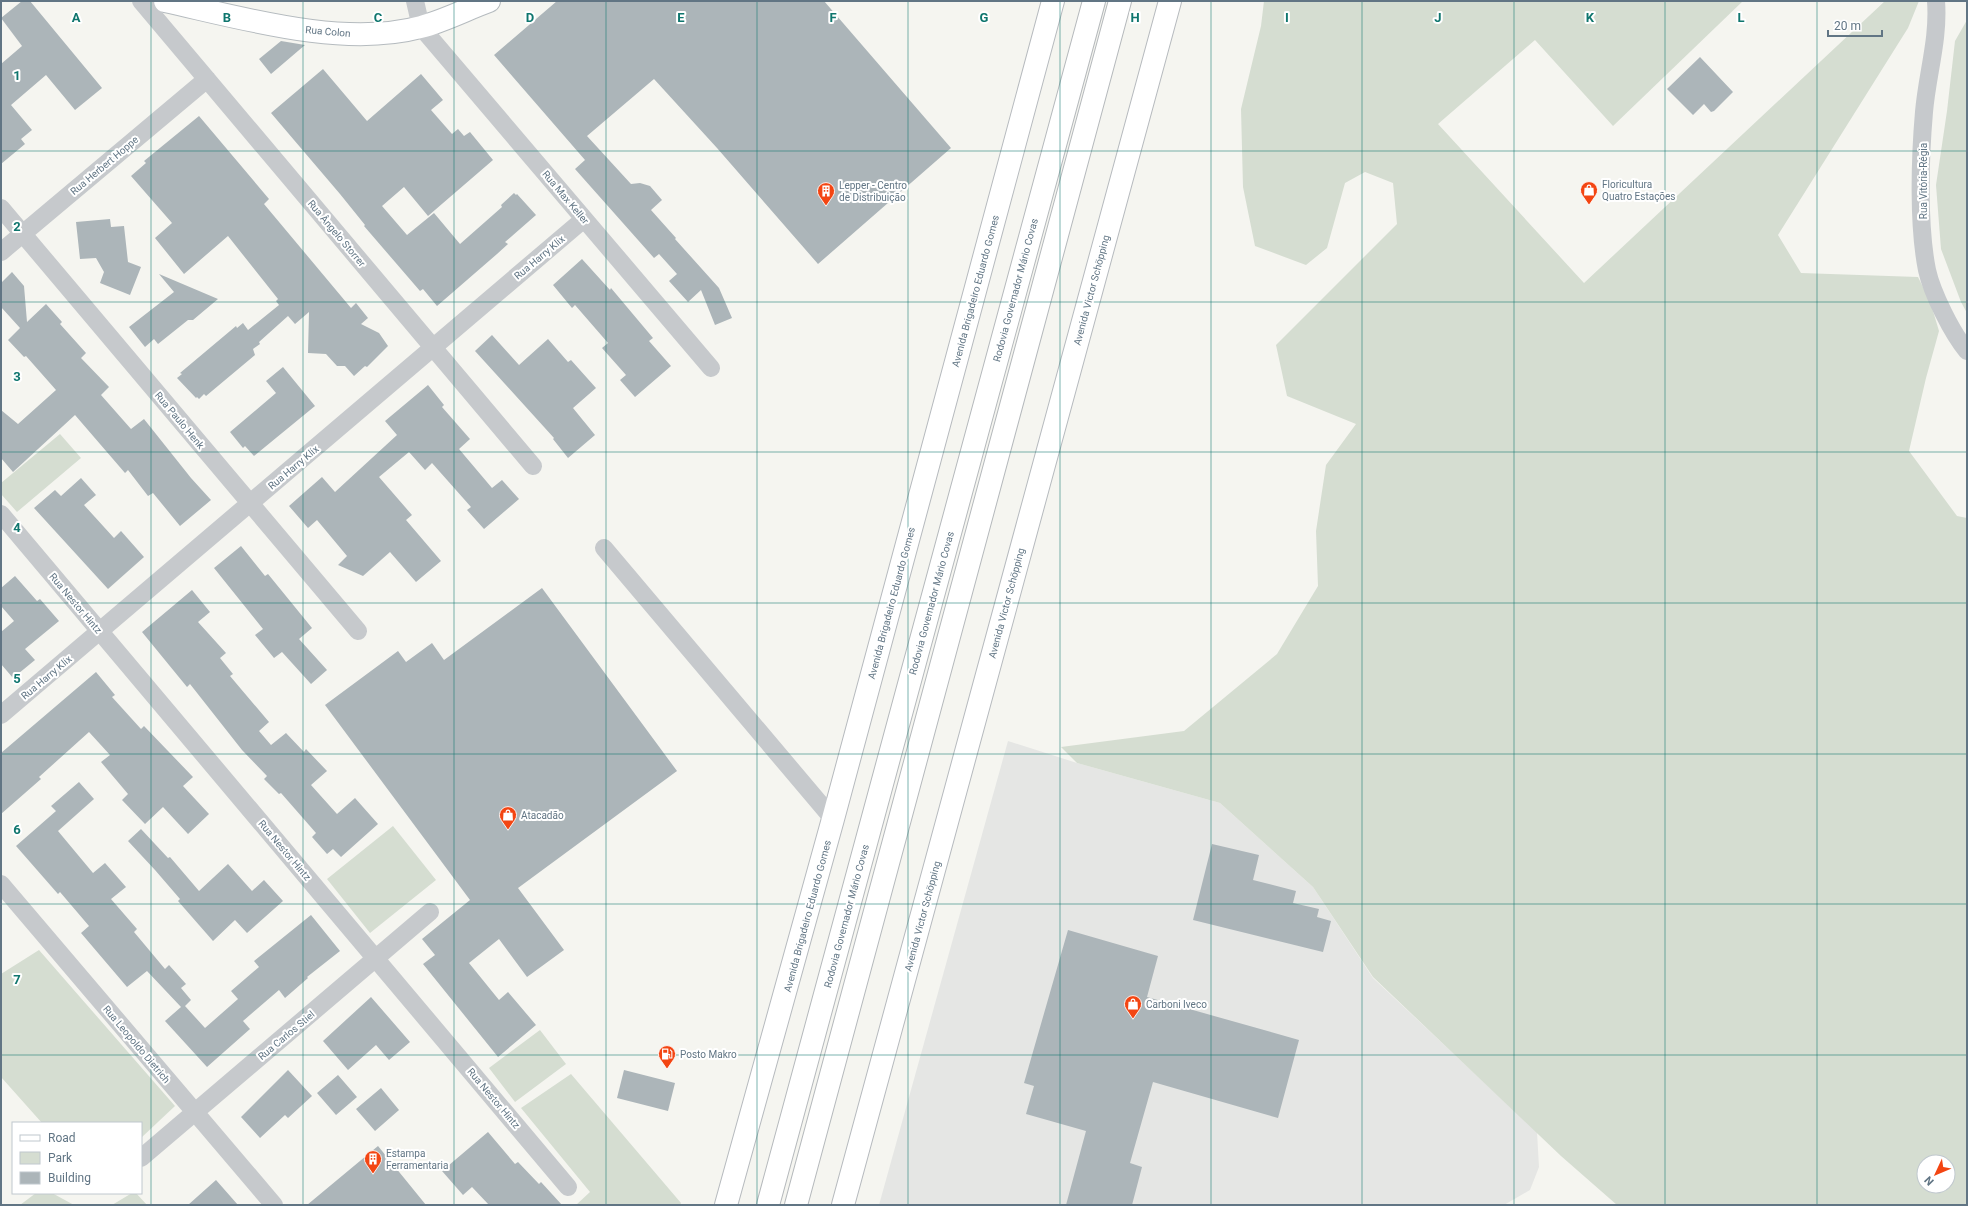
<svg xmlns="http://www.w3.org/2000/svg" width="1968" height="1206" font-family="Roboto,sans-serif">
	<rect width="100%" height="100%" fill="#f5f5f0"/>
	<path fill="#e5e6e4" d="M1008 741 1077 763 1220 803 1313 887 1373 978 1537 1132 1539 1167 1530 1190 1504 1205H879Z"/>
	<path fill="#d5ddd1" fill-rule="evenodd" d="M1264 1H1743L1613 126 1535 40 1438 124 1584 283 1885 1H1919L1908 28 1778 235 1801 273 1918 277 1930 301 1939 331 1926 378 1909 451 1957 516 1967 518V1205H1617L1561 1156 1373 977 1313 887 1220 803 1077 763 1061 747 1184 731 1277 654 1318 586 1316 531 1326 465 1356 424 1287 396 1276 345 1397 224 1393 183 1365 172 1345 183 1327 248 1306 265 1255 246 1243 187 1241 109 1261 26ZM1924 1162H1948V1186H1924Z
		M1967 20V313L1961 302 1941 249 1936 185 1947 111 1955 41Z
		M60 434 81 458 17 512 1 494V483Z
		M393 826 436 880 370 933 327 879Z
		M39 950 175 1106 141 1138V1123H42L1 1077V974Z
		M540 1030 566 1064 515 1102 489 1068Z
		M571 1074 681 1203 680 1205H576L590 1192 521 1108Z
		M36 1193H52L74 1205H20Z
		M132 1193H136L147 1205H112Z"/>
	<path fill="#acb5b9" d="M22 1H30L102 88 75 110 46 75 11 105 32 130 21 139 25 144 1 164V64L22 46 1 18Z
		M557 1H824L951 148 818 264 717 148 654 79 587 136 631 184 640 183 650 186 662 200 651 210 676 238 675 239 719 288 732 318 715 325 701 290 688 302 669 281 677 274 659 254 654 258 575 169 585 160 494 55Z
		M281 41 305 45 271 74 259 59Z
		M1700 57 1733 92 1714 111 1711 112 1704 104 1693 115 1667 89Z
		M323 69 367 121 421 74 443 100 431 110 452 134 458 129 464 136 470 132 493 160 428 216 404 187 382 206 407 235 434 213 460 244 502 207 501 205 514 193 516 195 517 194 536 215 505 242 508 244 497 254 437 306 423 289 420 291 364 226 365 225 340 194 271 113Z
		M199 116 269 199 264 204 351 308 356 303 368 318 361 324 379 333 388 346 367 367 365 366 354 376 345 366H337L326 354 308 353 309 312 295 324 288 316 259 342 260 344 253 349 255 355 206 396 204 394 199 399 197 397 196 398 177 378 182 374 180 373 236 326 237 328 243 323 248 330 279 305 276 301 278 299 228 236 184 274 155 238 172 223 131 176 146 163 144 161Z
		M110 219 111 227 124 226 128 262 141 267 130 295 100 283 104 272 96 258 80 259 76 222Z
		M582 259 610 290 611 288 653 338 649 341 671 366 635 397 620 380 626 375 602 348 608 343 575 305 572 308 553 285Z
		M12 272 24 286 27 322 46 304 62 322 60 324 86 353 81 358 109 387 101 395 131 429 144 419 191 478 211 500 180 526 153 493 148 496 128 470 125 473 75 415 13 472 1 458V410L18 424 56 390 26 356 24 357 8 340 20 328 1 307V283Z
		M159 274 218 299 193 320H188L158 344 154 339 145 347 129 327 174 292Z
		M492 335 519 365 548 339 568 362 571 360 596 388 573 408 595 435 568 458 553 439 554 438 475 351Z
		M283 367 315 406 254 456 245 446 243 448 230 432 276 393 266 381Z
		M428 385 444 405 442 407 470 439 459 449 492 488 502 480 519 499 484 529 467 510 471 507 432 463 425 470 409 452 379 477 412 515 406 520 441 561 416 582 390 552 363 576 338 565 347 556 317 520 308 528 289 506 322 477 335 492 397 435 385 421Z
		M81 478 96 495 84 505 114 538 121 531 144 557 108 589 34 508 55 490 61 496Z
		M241 546 265 576 268 574 312 628 299 639 327 670 311 684 282 652 274 658 255 635 263 629 214 568Z
		M15 576 37 601 40 599 59 621 25 649 35 660 13 678 1 664V632L14 621 1 606V588Z
		M542 588 677 771 518 888 564 950 527 977 499 939 469 963 499 1000 508 992 536 1025 498 1057 423 964 435 955 422 939 470 900 325 705 398 651 406 662 432 643 444 660Z
		M192 590 210 612 198 622 226 653 220 658 233 674 230 676 269 722 259 731 271 745 286 733 304 752 306 749 327 771 311 785 337 814 355 798 378 824 341 857 333 849 327 854 312 837 316 833 281 793 279 794 264 779 267 776 242 750 190 684 187 687 142 632Z
		M96 672 115 695 112 697 141 729 144 726 193 777 183 786 209 814 188 834 163 807 145 824 122 800 128 794 101 762 110 755 89 732 39 777 41 779 1 814V753Z
		M79 782 94 799 58 831 93 873 105 863 126 887 111 899 137 929 134 932 165 969 169 965 186 984 181 988 191 1000 185 1006 205 1028 238 999 231 991 259 967 254 961 311 915 340 951 307 977 308 978 285 998 279 990 243 1021 250 1029 207 1067 165 1021 181 1007 147 971 127 987 81 933 89 926 60 892 58 894 16 846 56 811 51 806Z
		M141 829 168 858 170 857 199 891 228 864 252 891 264 880 283 901 247 933 235 920 213 941 178 901 180 899 155 870 128 841Z
		M1212 844 1259 855 1253 880 1296 891 1293 903 1319 909 1317 917 1331 921 1323 952 1193 920Z
		M1068 930 1158 956 1147 997 1299 1040 1278 1118 1153 1082 1130 1163 1142 1167 1132 1205H1066L1086 1131 1026 1114 1034 1086 1024 1083Z
		M371 997 410 1042 389 1060 376 1045 348 1070 323 1041Z
		M288 1070 312 1096 288 1118 285 1115 260 1138 241 1117Z
		M624 1070 675 1083 668 1111 617 1098Z
		M338 1075 357 1097 336 1115 317 1093Z
		M381 1088 399 1110 375 1131 356 1109Z
		M488 1132 515 1164 518 1162 539 1184 541 1182 562 1205H489L472 1187 463 1195 442 1171Z
		M378 1146 426 1205H307Z
		M216 1180 238 1205H188Z"/>
	<g fill="none" stroke-linecap="round" stroke-linejoin="round">
		<g stroke="#b5bbbf" stroke-width="24">
			<path id="secondary" d="M165 1C242 18 343 48 421 27 444 21 467 9 489 1"/>
		</g>
		<g stroke="#b6babe" stroke-width="24">
			<path id="primary" d="M726 1205 833 819 1053 1
				M843 1205 1170 1"/>
		</g>
		<g stroke="#b5b9bc" stroke-width="24">
			<path id="highway" d="M768 1205 1094 1
				M796 1205 1120 1"/>
		</g>
		<path stroke="#c6c9cc" stroke-width="18" d="M141 1 533 466
			M415 1 421 27 711 368
			M1936 1C1939 39 1927 75 1924 112 1920 158 1918 225 1927 270 1932 293 1952 333 1967 351
			M1 208 358 631
			M1 252 207 79
			M1 514 568 1187
			M604 548 833 819
			M1 715 584 219
			M1 884 274 1205
			M141 1158 430 912"/>
		<use href="#secondary" stroke="#fff" stroke-width="22"/>
		<use href="#primary" stroke="#fff" stroke-width="22"/>
		<use href="#highway" stroke="#fff" stroke-width="22"/>
	</g>
	<path fill="none" stroke="#0f766e" stroke-width="1" stroke-opacity="0.55" d="M151 1V1205M303 1V1205M454 1V1205M606 1V1205M757 1V1205M908 1V1205M1060 1V1205M1211 1V1205M1362 1V1205M1514 1V1205M1665 1V1205M1817 1V1205M1 151H1967M1 302H1967M1 452H1967M1 603H1967M1 754H1967M1 904H1967M1 1055H1967"/>
	<defs>
		<g id="shop-pin" transform="scale(0.9)"><path d="M0 17L-7.5 6A9.5 9.5 0 1 1 7.5 6Z" fill="#f34512" stroke="#fff"/><path d="M-5-2.5h2.3a2.7 3.5 0 0 1 5.4 0H5L5.5 6h-11ZM-1.5-2.5h3a1.5 2.3 0 0 0-3 0Z" fill="#fff"/></g>
		<g id="building-pin" transform="scale(0.9)"><path d="M0 17L-7.5 6A9.5 9.5 0 1 1 7.5 6Z" fill="#f34512" stroke="#fff"/><path d="M-4-6H4V6H1V3H-1V6H-4ZM-2.5-4.3h1.7v1.8h-1.7ZM.8-4.3h1.7v1.8H.8ZM-2.5-1h1.7V.8h-1.7ZM.8-1h1.7V.8H.8Z" fill="#fff"/></g>
		<g id="fuel-pin" transform="scale(0.9)"><path d="M0 17L-7.5 6A9.5 9.5 0 1 1 7.5 6Z" fill="#f34512" stroke="#fff"/><path d="M-5.5-6h7V0h2V4h1.3V-2.5L3-4.5l.8-.8L6-3V5H2.5V1h-1V6h-7ZM-4.2-4.7v3.2H.2V-4.7Z" fill="#fff"/></g>
	</defs>
	<g fill-rule="evenodd">
		<use href="#shop-pin" x="1589" y="190"/>
		<use href="#building-pin" x="826" y="191"/>
		<use href="#shop-pin" x="508" y="815"/>
		<use href="#shop-pin" x="1133" y="1004"/>
		<use href="#fuel-pin" x="667" y="1054"/>
		<use href="#building-pin" x="373" y="1159"/>
	</g>
	<g text-anchor="middle" stroke-width="4" stroke-linejoin="round" paint-order="stroke">
		<g font-size="10" fill="#617584" stroke="#fff">
			<text transform="translate(328 31) rotate(5)" y="4">Rua Colon</text>
			<text transform="translate(104 165) rotate(-40)" y="4">Rua Herbert Hoppe</text>
			<text transform="translate(1923 181) rotate(-90)" y="4">Rua Vitória-Régia</text>
			<text transform="translate(566 197) rotate(50)" y="4">Rua Max Keller</text>
			<text transform="translate(337 233) rotate(50)" y="4">Rua Ângelo Storrer</text>
			<text transform="translate(539 257) rotate(-40)" y="4">Rua Harry Klix</text>
			<text transform="translate(1015 290) rotate(-75)" y="4">Rodovia Governador Mário Covas</text>
			<text transform="translate(1091 290) rotate(-75)" y="4">Avenida Victor Schöpping</text>
			<text transform="translate(975 291) rotate(-75)" y="4">Avenida Brigadeiro Eduardo Gomes</text>
			<text transform="translate(180 420) rotate(50)" y="4">Rua Paulo Henk</text>
			<text transform="translate(293 467) rotate(-40)" y="4">Rua Harry Klix</text>
			<text transform="translate(76 603) rotate(50)" y="4">Rua Nestor Hintz</text>
			<text transform="translate(891 603) rotate(-75)" y="4">Avenida Brigadeiro Eduardo Gomes</text>
			<text transform="translate(931 603) rotate(-75)" y="4">Rodovia Governador Mário Covas</text>
			<text transform="translate(1006 603) rotate(-75)" y="4">Avenida Victor Schöpping</text>
			<text transform="translate(46 677) rotate(-40)" y="4">Rua Harry Klix</text>
			<text transform="translate(285 850) rotate(50)" y="4">Rua Nestor Hintz</text>
			<text transform="translate(807 916) rotate(-75)" y="4">Avenida Brigadeiro Eduardo Gomes</text>
			<text transform="translate(846 916) rotate(-75)" y="4">Rodovia Governador Mário Covas</text>
			<text transform="translate(922 916) rotate(-75)" y="4">Avenida Victor Schöpping</text>
			<text transform="translate(286 1035) rotate(-40)" y="4">Rua Carlos Stiel</text>
			<text transform="translate(137 1044) rotate(50)" y="4">Rua Leopoldo Dietrich</text>
			<text transform="translate(494 1098) rotate(50)" y="4">Rua Nestor Hintz</text>
		</g>
		<g font-size="10" fill="#617584" stroke="#fff" text-anchor="start">
			<text x="1602" y="188">Floricultura<tspan x="1602" dy="12">Quatro Estações</tspan></text>
			<text x="839" y="189">Lepper - Centro<tspan x="839" dy="12">de Distribuição</tspan></text>
			<text x="521" y="819">Atacadão</text>
			<text x="1146" y="1008">Carboni Iveco</text>
			<text x="680" y="1058">Posto Makro</text>
			<text x="386" y="1157">Estampa<tspan x="386" dy="12">Ferramentaria</tspan></text>
		</g>
	</g>
	<g font-size="13" text-anchor="middle" font-weight="bold" fill="#0f766e" stroke="#fff" stroke-width="4" stroke-linejoin="round" paint-order="stroke">
		<text x="76" y="22">A</text>
		<text x="227" y="22">B</text>
		<text x="378" y="22">C</text>
		<text x="530" y="22">D</text>
		<text x="681" y="22">E</text>
		<text x="833" y="22">F</text>
		<text x="984" y="22">G</text>
		<text x="1135" y="22">H</text>
		<text x="1287" y="22">I</text>
		<text x="1438" y="22">J</text>
		<text x="1590" y="22">K</text>
		<text x="1741" y="22">L</text>
		<text x="17" y="80">1</text>
		<text x="17" y="231">2</text>
		<text x="17" y="381">3</text>
		<text x="17" y="532">4</text>
		<text x="17" y="683">5</text>
		<text x="17" y="834">6</text>
		<text x="17" y="984">7</text>
	</g>
	<rect width="1968" height="1206" fill="none" stroke="#617584" stroke-width="4"/>
	<rect x="12" y="1122" width="130" height="72" fill="#ffffff" stroke="#c0c8ce"/>
	<rect x="20" y="1135" width="20" height="6" fill="#ffffff" stroke="#c0c8ce"/>
	<text x="48" y="1142" font-size="12" fill="#617584">Road</text>
	<rect x="20" y="1152" width="20" height="12" fill="#d5ddd1" stroke="#c0c8ce"/>
	<text x="48" y="1162" font-size="12" fill="#617584">Park</text>
	<rect x="20" y="1172" width="20" height="12" fill="#acb5b9" stroke="#c0c8ce"/>
	<text x="48" y="1182" font-size="12" fill="#617584">Building</text>
	<g transform="translate(1936 1174) rotate(226)"><circle r="19" fill="#ffffff" stroke="#c0c8ce"/>
	<path d="M0-3L7 15L0 10L-7 15Z" fill="#f34512"/>
	<text y="-6" font-size="11" font-weight="bold" text-anchor="middle" fill="#617584">N</text>
	</g>
	<path d="M1828 30v6h54v-6" fill="none" stroke="#617584" stroke-width="2"/>
	<text x="1834" y="30" font-size="12" fill="#617584" stroke="#ffffff" stroke-width="3" paint-order="stroke">20 m</text>
</svg>
